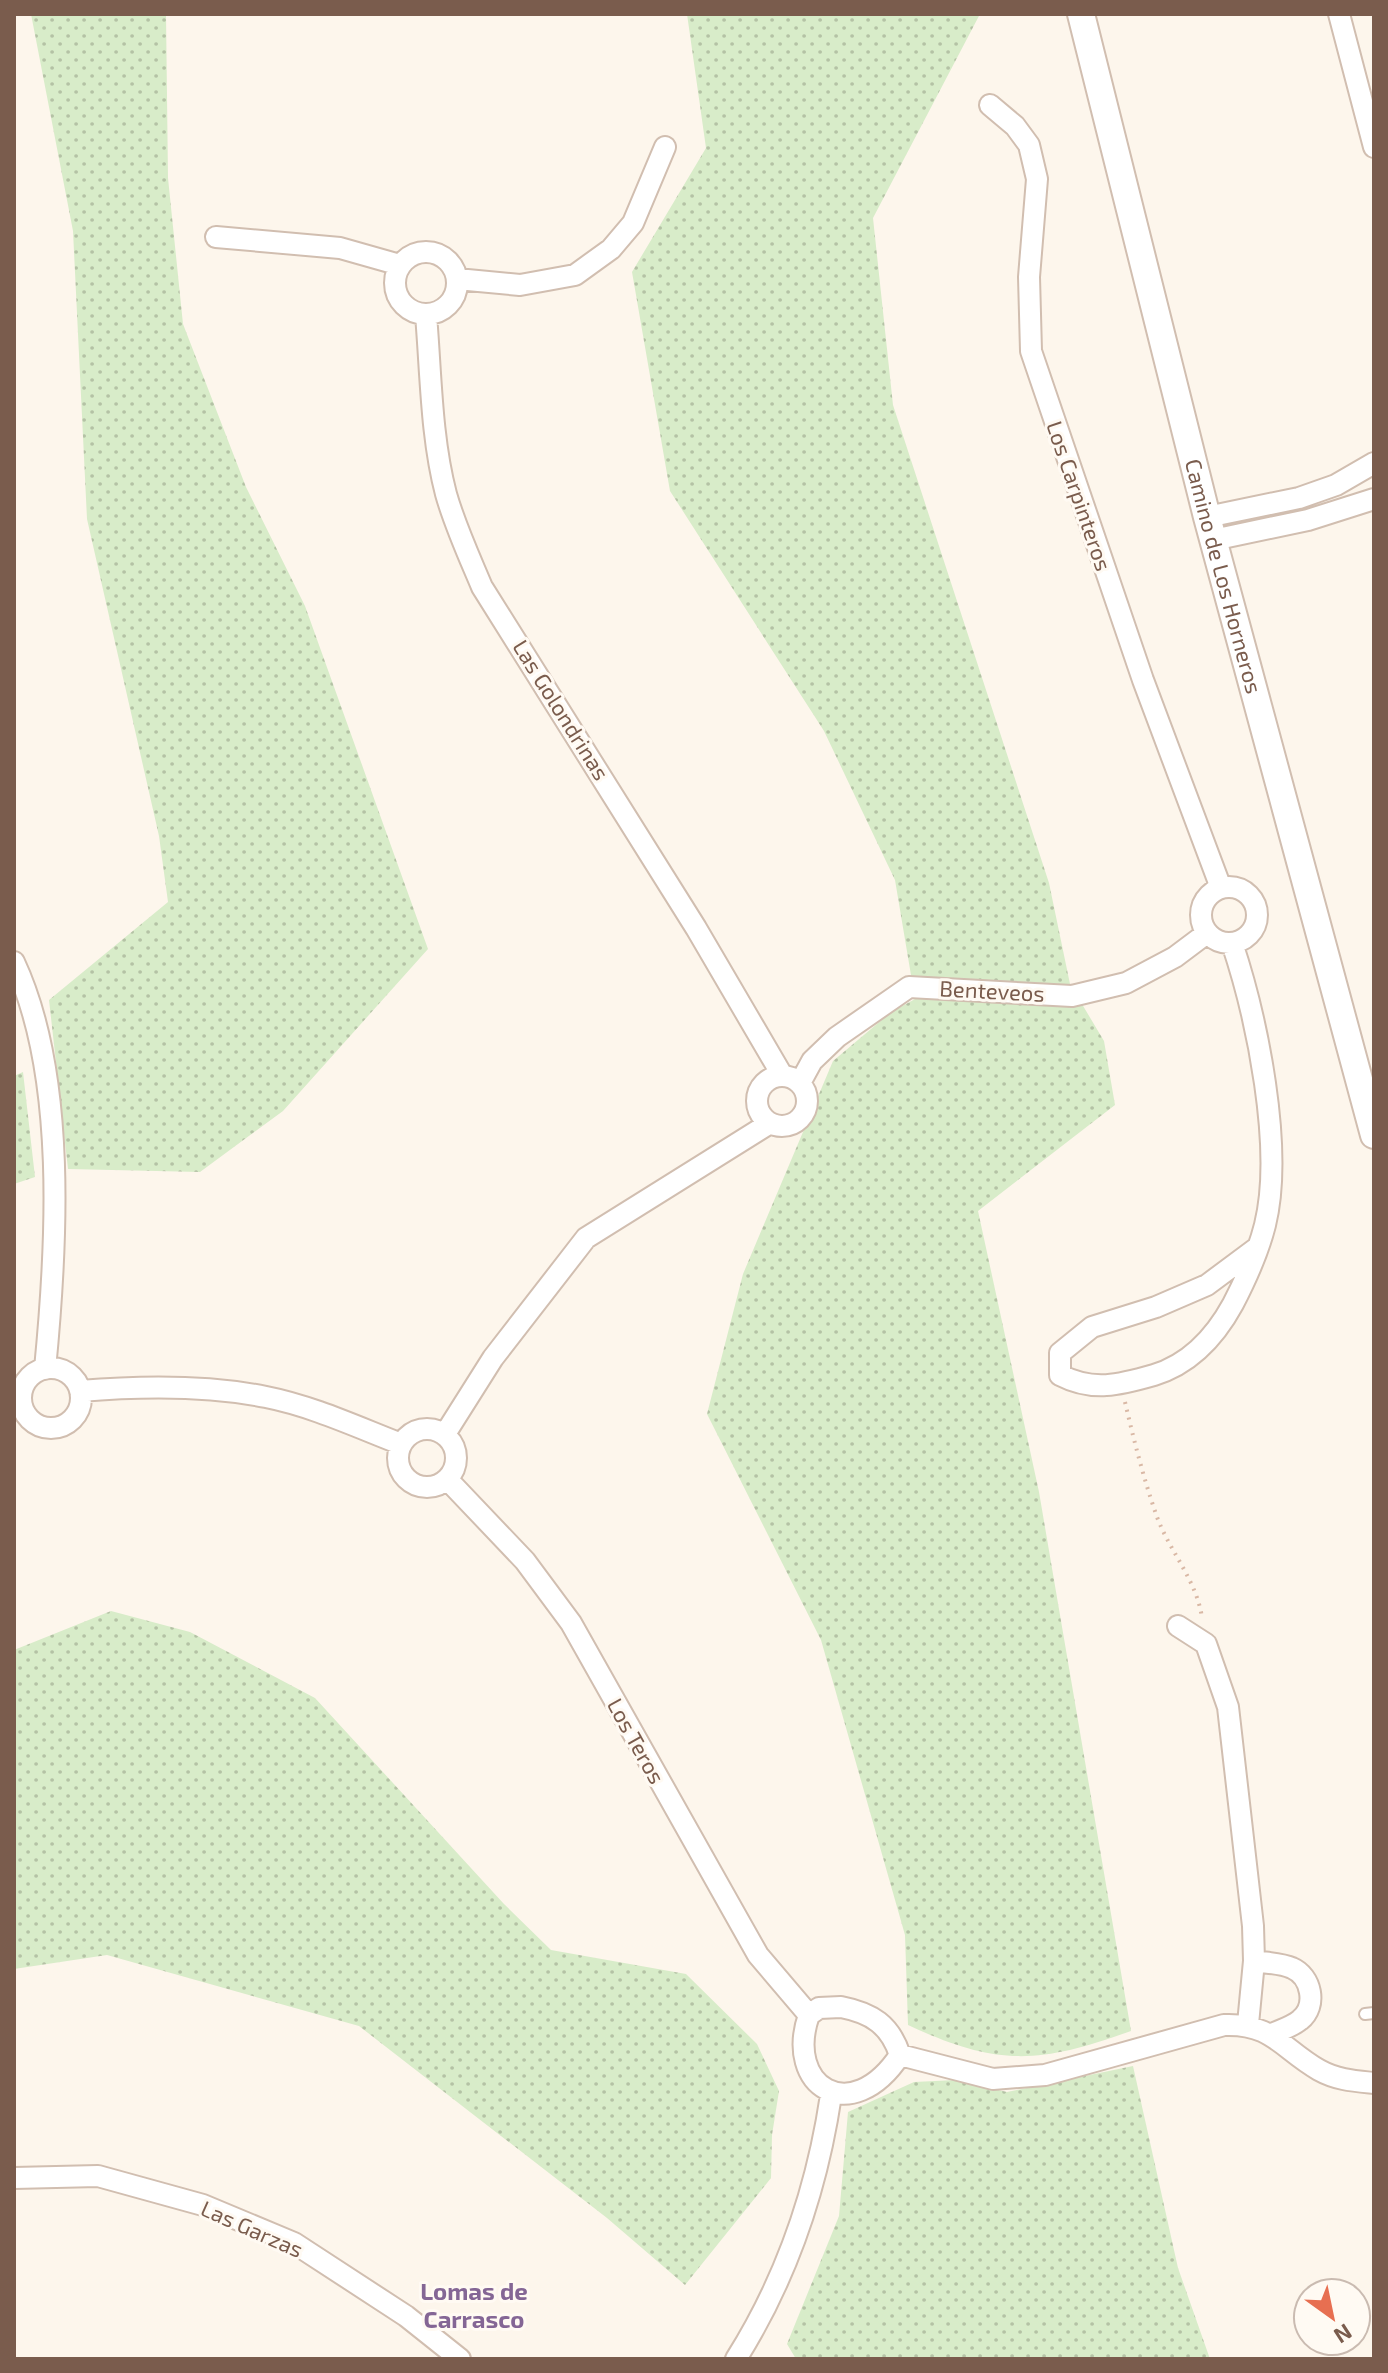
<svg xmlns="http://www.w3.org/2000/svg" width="1388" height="2373" font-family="'Exo 2',sans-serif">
	<defs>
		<pattern id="grass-dots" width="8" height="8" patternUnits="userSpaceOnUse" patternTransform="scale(2)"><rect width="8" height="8" fill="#d8ecc9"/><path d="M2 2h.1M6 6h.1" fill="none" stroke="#b4c2a5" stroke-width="1.8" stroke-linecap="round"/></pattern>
	</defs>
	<rect width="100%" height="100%" fill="#fdf6ec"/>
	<path fill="url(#grass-dots)" d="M31 14H166L168 178 183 324 246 487 305 606 428 949 283 1111 200 1172 68 1169 49 1000 168 902 159 836 87 519 73 231Z
		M687 14H980L873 218 893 405 1049 883 1070 984 1104 1041 1115 1105 978 1211 1039 1492 1131 2031C1039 2064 998 2067 908 2025L905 1935 821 1640 707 1414 743 1274 833 1061 890 1013 915 999 895 880 824 731 670 491 632 272 706 148Z
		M23 1072 35 1177 14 1184V1076Z
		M111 1611 190 1632 315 1698 504 1904 551 1950 686 1974 757 2044 779 2091 772 2135 771 2178 685 2285 607 2218 359 2026 107 1955 14 1969V1650Z
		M1133 2066 1178 2268 1210 2359H796L787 2344 839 2216 848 2112 914 2082 956 2080 1007 2092Z"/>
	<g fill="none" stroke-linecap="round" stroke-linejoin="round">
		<g stroke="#d1beb0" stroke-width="14">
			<path id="service" d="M1365 2014 1374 2013"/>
		</g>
		<g stroke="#d1beb0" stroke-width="24">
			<path id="minor" d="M1339 14 1374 147
				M990 105 1015 126 1029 145 1037 179 1029 277 1031 351 1143 680 1221 888
				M216 237 340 248 400 265
				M395 283a31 31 0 1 1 62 0a31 31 0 1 1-62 0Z
				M457 279 520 285 575 275 611 249 633 223 665 147
				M426 315C431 374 431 437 446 494 455 526 469 556 482 587L696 928 782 1075
				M1207 517 1299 498 1336 485 1374 463
				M1213 540 1308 520 1374 499
				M1201 915a28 28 0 1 1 56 0a28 28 0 1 1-56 0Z
				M1232 943C1257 1018 1284 1148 1265 1225 1258 1253 1246 1279 1233 1304 1215 1337 1190 1364 1154 1375 1119 1385 1093 1392 1060 1375V1353L1092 1327 1156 1307 1207 1285 1258 1247
				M14 962C67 1075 57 1246 45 1369
				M757 1101a25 25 0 1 1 50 0a25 25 0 1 1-50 0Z
				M800 1083 812 1061 837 1037 909 987 1072 996 1126 983 1175 957 1207 933
				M21 1398a30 30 0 1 1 60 0a30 30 0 1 1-60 0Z
				M80 1391C140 1386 207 1385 266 1397 312 1406 357 1427 401 1444
				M398 1458a29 29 0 1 1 58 0a29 29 0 1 1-58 0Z
				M445 1434 493 1358 586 1238 770 1123
				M447 1479 525 1561 571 1623 758 1955 809 2015
				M1178 1626 1206 1644 1228 1707 1253 1926 1254 1961 1248 2024
				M1254 1961C1266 1963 1281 1963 1292 1968 1311 1976 1318 2006 1300 2020 1293 2026 1281 2030 1272 2034
				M841 2007C872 2013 890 2025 900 2055 851 2129 784 2086 809 2015L819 2008Z
				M900 2055 993 2079 1045 2075 1224 2025C1272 2023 1281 2048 1319 2070 1337 2080 1354 2081 1374 2083
				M14 2178 98 2176 203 2205 294 2243 406 2316 460 2359
				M736 2359C787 2278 817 2189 831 2095"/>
		</g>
		<g stroke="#d1beb0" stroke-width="30">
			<g id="tertiary">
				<path id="s1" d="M1081 14 1207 517 1374 1135"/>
			</g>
		</g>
		<path stroke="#d9b8a5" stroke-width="4" stroke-dasharray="2 6" stroke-linecap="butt" d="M1125 1402C1134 1441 1144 1480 1157 1517 1170 1552 1197 1581 1202 1618"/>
		<use href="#service" stroke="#fff" stroke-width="10"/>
		<use href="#minor" stroke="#fff" stroke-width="20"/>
		<use href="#tertiary" stroke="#fff" stroke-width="26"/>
	</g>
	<g text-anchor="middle" stroke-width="6" stroke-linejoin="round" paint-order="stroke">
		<g font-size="22" fill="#7a5c4d" stroke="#fffaf3">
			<text transform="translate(1079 496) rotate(71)" y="8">Los Carpinteros</text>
			<text dy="8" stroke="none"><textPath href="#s1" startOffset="580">Camino de Los Horneros</textPath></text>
			<text transform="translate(561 710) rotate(58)" y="8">Las Golondrinas</text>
			<text transform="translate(992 991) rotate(3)" y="8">Benteveos</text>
			<text transform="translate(636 1741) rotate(61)" y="8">Los Teros</text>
			<text transform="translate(252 2229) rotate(24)" y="8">Las Garzas</text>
		</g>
		<g font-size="24" font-weight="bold" fill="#846695" stroke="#fffaf3">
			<text x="474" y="2300">Lomas de<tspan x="474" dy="28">Carrasco</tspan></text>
		</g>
	</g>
	<rect width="1388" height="2373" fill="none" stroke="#7a5c4d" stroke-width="32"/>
	<g transform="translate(1332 2317) rotate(147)"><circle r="38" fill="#fffaf3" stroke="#cabbb1" stroke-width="2"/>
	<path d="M0-6L14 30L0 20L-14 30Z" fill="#e76f51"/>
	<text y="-12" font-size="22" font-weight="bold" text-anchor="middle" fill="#7a5c4d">N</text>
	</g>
</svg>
